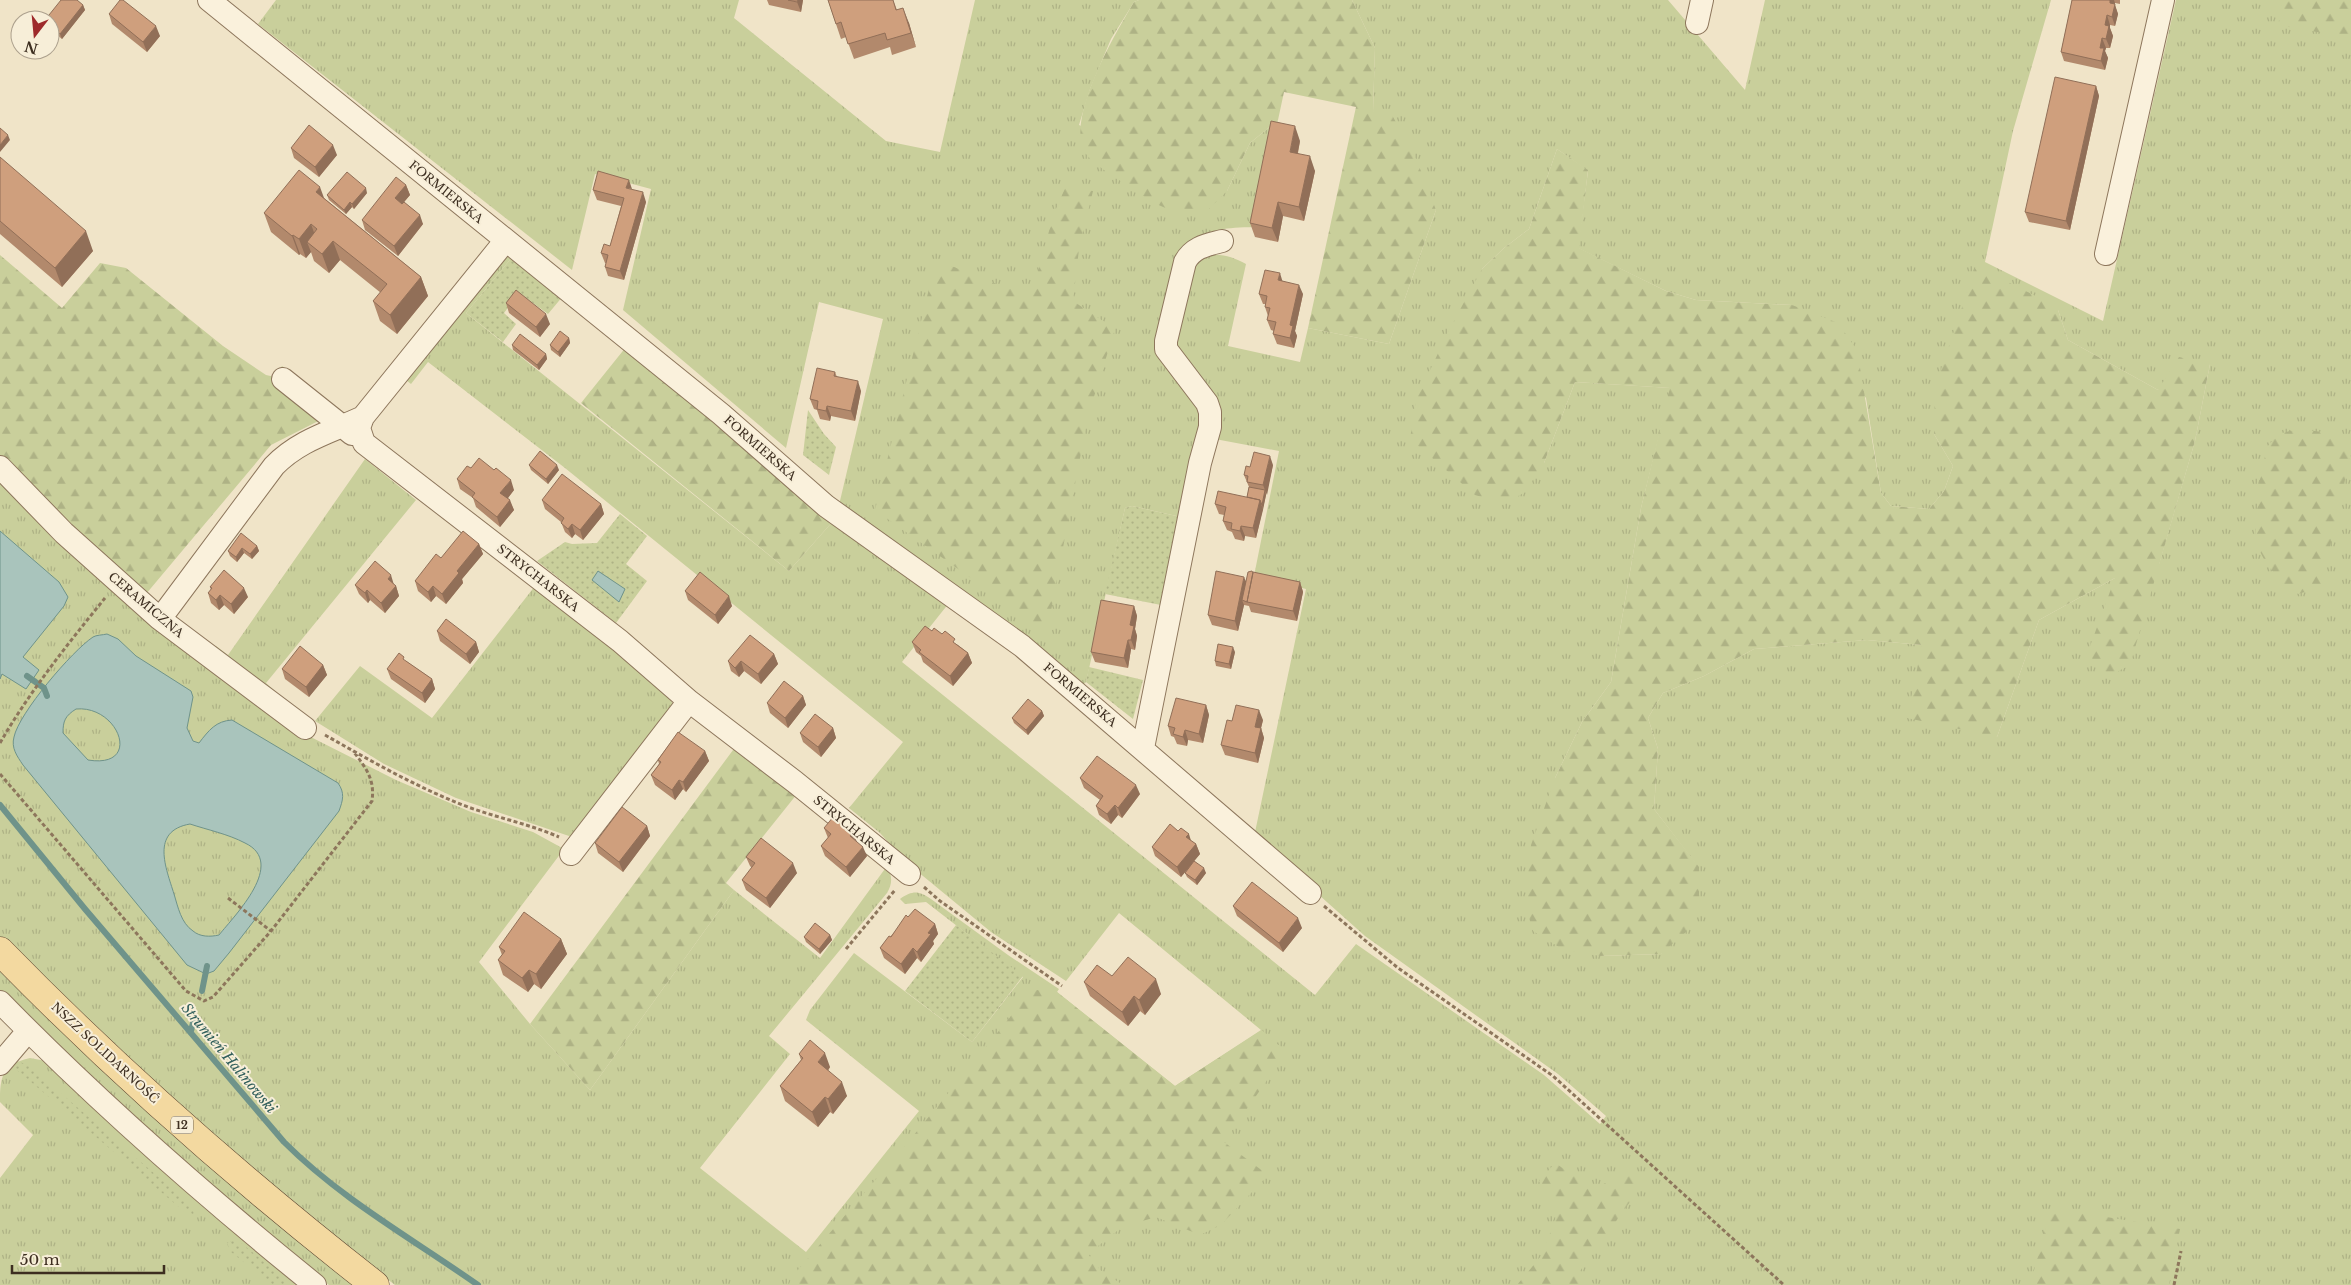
<svg xmlns="http://www.w3.org/2000/svg" width="2351" height="1285" font-family="'Libre Baskerville',serif">
	<defs>
		<pattern id="grass-tufts" width="24" height="20" patternUnits="userSpaceOnUse" patternTransform="scale(1.25)"><rect width="24" height="20" fill="#c9cf9b"/><path d="M3 7l-1-3M5 7V3M7 7l1-3M15 17l-1-3M17 17v-4M19 17l1-3" fill="none" stroke="#aeb285"/></pattern>
		<pattern id="forest-firs" width="22" height="20" patternUnits="userSpaceOnUse" patternTransform="scale(1.25)"><rect width="22" height="20" fill="#c9cf9b"/><path d="M5 1l3.5 6h-7zM16 11l3.5 6h-7z" fill="#aeb285"/></pattern>
		<pattern id="garden-dots" width="8" height="8" patternUnits="userSpaceOnUse" patternTransform="scale(1.25)"><rect width="8" height="8" fill="#c9cf9b"/><path d="M2 2h.1M6 6h.1" fill="none" stroke="#aeb285" stroke-width="1.8" stroke-linecap="round"/></pattern>
	</defs>
	<rect width="100%" height="100%" fill="#f0e4c8"/>
	<path fill="url(#grass-tufts)" fill-rule="evenodd" d="M276 0H739L734 18 886 141 940 152 975 0H1139L1134 2 1111 39 1090 89 1079 125 1227 191 1250 143 1278 120 1254 227C1226 228 1211 228 1187 244L1159 339 1205 416 1181 517 1132 506 1125 508 1086 682 1082 686 839 505 883 319 819 302 786 448 623 310 651 189 595 174 572 270 258 24Z
		M1352 0H1668L1745 90 1765 0H2051L2013 131 1985 262 2103 321 2176 0H2351V1285H395L323 1230 83 1020 0 937V477L283 723 396 780 471 812 533 832 564 849 479 962 530 1024 590 1090 734 890 820 958 887 866C892 875 893 883 887 893L769 1036 790 1054 700 1168 806 1252 919 1111 806 1020 810 1010 854 953 972 1042 1023 977 926 902 905 904 900 899C913 890 919 891 931 899L1008 955 1059 989 1057 992 1175 1086 1261 1030 1119 913 1066 981 991 932 906 862 880 833 849 808 903 742 565 468 428 362 411 384 406 380 509 252 513 256 466 313 789 571 834 520 949 603 902 662 1315 995 1356 944 1544 1075 1600 1124 1606 1116 1558 1074 1365 936 1254 837 1306 589 1254 576 1279 451 1215 439 1175 349 1191 266C1208 249 1227 254 1246 264L1228 346 1300 362 1308 328 1389 344 1436 210 1373 111 1375 48ZM1557 149 1588 171 1578 248 1666 291 1696 300 1792 305 1866 398 1881 493 1891 506 1929 509 1944 491 1953 466 1934 434 2058 310 2068 340 2158 390 2210 364 2195 441 2159 564 2115 578 2039 620 1997 737 1922 645 1867 640 1754 649 1704 676 1663 693 1648 718 1658 749 1654 809 1699 868 1661 954 1600 956 1555 778 1582 722 1611 682 1641 508 1671 388 1575 382 1544 463 1482 269 1504 248 1529 229Z
		M365 459 416 500 266 683 275 691 269 692 216 654V646L228 655Z
		M535 586 665 690 673 704 575 838 456 798 384 764 315 721 360 666 432 718Z
		M0 965 357 1285H329L292 1255 73 1064 0 991Z
		M30 1058 46 1061 301 1285H0V1178L33 1135 0 1102C0 1076 2 1065 30 1058Z"/>
	<path fill="url(#forest-firs)" d="M1139 0H1352L1375 48 1373 111 1392 115 1417 161 1436 210 1389 344 1308 328 1356 107 1284 92 1278 120 1250 143 1227 191 1207 211C1199 211 1188 214 1180 212 1160 209 1143 196 1127 185 1116 178 1088 161 1083 149 1069 112 1115 34 1134 2Z
		M2283 0H2351V38L2278 25Z
		M1557 149 1588 170 1579 248 1666 291 1696 300 1792 305 1838 323 1857 350 1881 493 1891 506 1929 509 1944 491 1953 466 1934 434 1935 387 1976 266 2057 307 2068 340 2158 390 2179 357 2210 364 2195 441 2130 665 2109 676 2094 664 2089 649 2115 578 2039 620 1997 737 1907 718 1922 645 1867 640 1754 649 1704 676 1663 693 1648 718 1658 749 1654 809 1699 867V896L1686 932 1661 954 1600 956 1562 949 1533 931 1525 904 1531 845 1555 778 1582 722 1611 682 1641 508 1670 388 1575 382 1544 463 1525 492 1505 504 1475 495 1410 439 1416 400 1449 330 1482 269 1504 248 1529 229Z
		M1065 188 1093 191 1079 249 1073 301 1115 329 1088 416 1047 632 875 510 936 260 1002 286 1032 295 1053 216Z
		M0 255 62 308 100 263 126 268 223 346 266 375 275 377 282 366 340 410 271 445 146 594 113 571 0 457Z
		M626 347 834 520 789 571 581 403Z
		M2299 429C2319 431 2334 433 2351 445V453L2321 587 2298 594 2282 583 2266 563 2255 542 2259 484 2267 447 2278 434Z
		M736 746 797 794 726 883 734 890 590 1090 530 1024Z
		M1037 990 1057 992 1175 1086 1262 1030 1275 1043 1288 1050 1224 1142 1268 1175 1221 1225 1200 1235 1156 1217 1122 1227 1088 1254 1100 1270 1123 1285H789L791 1278 909 1141 1029 994Z
		M1555 1163 1594 1189 1628 1171 1640 1188 1580 1271 1595 1285H1517L1542 1255 1556 1217 1539 1181Z
		M2051 1208 2180 1229 2169 1285H2030Z"/>
	<path fill="url(#garden-dots)" d="M513 256 563 296 548 314 519 293 504 313 516 324 503 342 466 313Z
		M808 410 824 434 836 447 829 475 803 455Z
		M1132 506 1181 517 1161 605 1105 594 1125 508Z
		M620 514 647 536 626 564 647 581 616 623 537 561 565 542 572 544 597 543Z
		M1089 667 1143 680 1133 719 1086 682Z
		M956 925 1023 976 972 1042 905 991Z
		M17 1061 28 1065 191 1205 194 1214 190 1216 187 1214 11 1065Z
		M234 1240 240 1242 292 1285H273L231 1252 227 1243Z"/>
	<path fill="#a9c4bc" stroke="#6f938a" fill-rule="evenodd" d="M0 531 59 582 68 597 64 606 23 657 39 670 26 689 2 674 0 679Z
		M598 571 625 589 619 602 592 580Z
		M107 634 118 639 136 656 191 691 193 697 187 728 193 741 199 743C209 730 216 721 232 720L338 783C345 793 343 800 339 811L229 953 214 971 206 974 187 965 23 765C17 756 11 748 14 737 19 713 72 651 93 637 96 635 103 635 107 634ZM76 709C119 705 143 769 88 760L63 733C63 721 65 716 76 709ZM190 824C208 830 228 834 245 843 287 863 235 915 219 935 210 937 200 937 193 931 181 923 178 907 174 894 166 868 150 831 190 824Z"/>
	<g fill="none" stroke-linecap="round" stroke-linejoin="round">
		<path stroke="#6f938a" stroke-width="6" d="M27 676 44 688 47 696
			M0 805 85 909 284 1142C341 1199 411 1238 478 1285
			M202 991 207 966
			M191 1031 194 1019"/>
		<g stroke="#8d765c" stroke-width="24">
			<path id="minor" d="M209 0 721 414 826 506 1022 646 1310 893
				M1697 23 1702 0
				M506 240 363 417 359 428 364 443 620 641 689 701 795 782 909 874
				M2106 254 2163 0
				M283 379 352 434
				M0 467 64 533 160 619 305 728
				M160 619 274 466C299 440 331 432 363 417
				M1143 748 1200 463 1210 427V412L1207 403 1166 349V341L1185 262C1193 247 1207 245 1222 241
				M571 854 689 701
				M0 1002C99 1103 205 1196 315 1285
				M0 1064 28 1031"/>
		</g>
		<g stroke="#5b4430" stroke-width="29">
			<path id="major" d="M0 951C117 1071 243 1182 375 1285"/>
		</g>
		<path stroke="#8d765c" stroke-width="3" stroke-dasharray="4 2.5" stroke-linecap="butt" d="M325 735C371 761 418 788 468 807 498 818 529 824 559 837
			M0 743C30 691 67 645 105 598
			M0 774 186 991 204 1001 213 997 271 931 372 801C375 779 366 768 353 751
			M924 887 940 901 1062 986
			M228 898 271 931
			M1324 906 1398 968 1553 1076 1784 1285
			M846 949 895 890
			M2174 1285 2181 1251"/>
		<use href="#minor" stroke="#faf1dc" stroke-width="22"/>
		<use href="#major" stroke="#f3d9a0" stroke-width="28"/>
	</g>
	<path fill="#b2896c" d="M767 0H803L801 12 769 5Z
		M828 0H893L897 10 909 23 916 47 892 55 890 47 854 59 846 37 841 39Z
		M2072 0H2120V4L2115 3V5L2118 14 2115 26 2110 25V28L2113 36 2110 48H2106L2105 51 2108 58 2105 70 2064 61 2061 52Z
		M83 5 85 10 62 39 50 29V20Z
		M109 14 160 36 147 52 112 24Z
		M2096 86 2099 96 2070 230 2029 222 2025 212Z
		M1300 141 1298 153 1315 171 1304 221 1283 216 1278 242 1255 237 1250 223Z
		M291 148 337 155 319 177 294 158Z
		M0 157 93 251 62 287 0 234Z
		M406 185 410 195 404 202 423 224 398 256 365 230 362 220Z
		M593 190H632L646 202 624 280 608 276 605 267 606 263H605L601 253 610 246 621 206 597 200Z
		M367 193 354 209 352 207 346 214 329 200 327 195Z
		M324 198 421 277 428 296 397 334 380 321 373 301 381 293 340 260 329 273 314 261 311 252 306 258 300 254 299 255 271 232 264 213Z
		M1283 281 1303 294 1295 331 1297 336 1294 348 1277 344 1273 334 1274 331 1271 330 1267 320 1268 316 1265 307V304H1263L1259 294Z
		M506 303 550 324 540 337 509 313Z
		M569 338 570 343 560 357 551 350 550 345Z
		M512 345 546 354 547 359 539 370 513 350Z
		M835 372 837 377 861 391 855 421 831 416 830 421 820 419 817 410 814 409 810 399Z
		M529 465 559 470 548 484 531 470Z
		M1273 465 1256 538 1245 536 1244 541 1235 539 1232 532 1227 530 1223 521 1224 515 1219 514 1215 504 1247 497 1249 487 1244 475 1250 467Z
		M471 468 514 490 508 498 514 510 500 527 476 507 473 498 460 489 457 479Z
		M542 500 601 504 604 514 583 540 575 534 572 538 565 532 561 522 545 509Z
		M479 544 483 554 462 579 463 583 446 604 436 596 431 602 418 591 415 581 441 558Z
		M257 546 259 551 252 559 244 553 237 562 230 556 228 551Z
		M1253 573 1300 582 1303 592 1297 621 1251 612 1249 606 1244 605 1238 631 1212 625 1208 615 1246 581Z
		M355 585H394L396 586 399 596 385 613 370 600 368 603 359 594Z
		M210 587 248 597 234 614 224 605 219 610 211 603 208 593 211 590Z
		M685 591 732 606 718 624 688 600Z
		M1134 606 1137 616 1135 629 1137 636 1135 650 1131 649 1128 668 1095 662 1091 652Z
		M437 631 476 642 479 652 470 664 440 641Z
		M932 631 958 645 968 653 972 663 953 686 923 662 921 656 916 652 912 642Z
		M1235 652 1231 669 1216 666 1215 661Z
		M774 654 778 664 761 684 744 671 739 677 731 671 728 661Z
		M406 661 432 679 435 689 425 703 391 679 387 669Z
		M323 665 327 675 309 697 285 679 282 669Z
		M803 696 806 705 788 728 770 713 767 703Z
		M1206 705 1209 715 1203 743 1188 740 1187 746 1177 744 1174 737 1171 736 1168 726Z
		M1042 711 1044 716 1028 735 1014 723 1012 718Z
		M1263 720 1261 728 1264 738 1258 763 1225 755 1221 745 1232 721Z
		M833 728 836 738 821 757 803 742 800 733Z
		M705 751 709 761 686 792 683 789 675 800 655 785 651 775 659 764 658 760Z
		M1080 778 1140 794 1122 818 1118 815 1111 824 1099 815 1096 806 1100 800 1084 788Z
		M647 826 650 836 623 872 598 853 595 843Z
		M824 828 857 842 867 856 850 877 825 856 821 846 828 838Z
		M1191 841 1196 844 1200 854 1194 861 1206 873 1197 885 1187 877 1185 873 1187 870 1181 877 1155 856 1152 847Z
		M746 857 797 873 770 908 746 890 742 880 752 868 750 866Z
		M1233 906 1302 928 1283 952 1237 916Z
		M908 917 935 924 938 934 933 941 934 944 921 962 917 958 905 974 884 958 880 948Z
		M830 935 832 940 820 954 806 942 804 937Z
		M561 939 567 954 541 989 534 984 528 992 503 975 498 960 502 955 499 947Z
		M1112 976 1161 994 1145 1015 1140 1011 1128 1026 1090 996 1084 982Z
		M799 1054 830 1067 828 1071 847 1096 833 1114 830 1112 818 1127 785 1101 780 1086 801 1060Z"/>
	<path fill="#916f58" d="M798 0H803L801 12 797 2Z
		M2110 0H2114L2115 3V5L2118 14 2115 26 2112 17 2110 3Z
		M83 5 85 10 62 39 60 34Z
		M903 8 909 23 916 47 911 33Z
		M2107 15 2110 25V28L2113 36 2110 48 2106 39 2105 25Z
		M156 26 160 36 147 52 143 42Z
		M2102 38 2106 48 2105 51 2108 58 2105 70 2101 61 2100 48Z
		M2096 86 2099 96 2070 230 2066 221Z
		M1295 126 1300 141 1295 166 1290 152Z
		M8 135 10 140 0 152V145Z
		M333 145 337 155 319 177 315 167Z
		M1310 156 1315 171 1304 221 1299 207Z
		M629 180 632 189 626 188Z
		M406 185 410 195 399 208 395 198Z
		M320 187 327 206 316 192Z
		M366 188 367 193 354 209 352 204Z
		M643 192 646 202 624 280 620 271Z
		M350 202 352 207 346 214 344 210Z
		M1278 202 1283 216 1278 242 1272 228Z
		M420 215 423 224 398 256 394 246Z
		M311 224 318 244 307 242 311 252 306 258 299 239Z
		M86 231 93 251 62 287 55 268Z
		M293 235 300 254 299 255 292 236Z
		M333 241 340 260 329 273 322 254Z
		M1280 273 1283 283 1278 280Z
		M421 277 428 296 397 334 390 315Z
		M1299 285 1303 294 1295 331 1297 336 1294 348 1290 338V325Z
		M546 314 550 324 540 337 536 327Z
		M569 338 570 343 560 357 558 352Z
		M546 354 547 359 539 370 537 365Z
		M858 381 861 391 855 421 851 411Z
		M827 406 831 416 830 421 826 411Z
		M1270 456 1273 465 1267 495 1263 485Z
		M557 465 559 470 548 484 546 479Z
		M511 480 514 490 504 503 500 493Z
		M1265 490 1266 495 1263 510 1262 505Z
		M510 500 514 510 500 527 497 517Z
		M1260 500 1263 510 1256 538 1253 528Z
		M601 504 604 514 583 540 580 530Z
		M572 524 575 534 572 538 568 529Z
		M1241 526 1245 536 1244 541 1240 531Z
		M479 544 483 554 462 579 463 583 446 604 442 594 457 571Z
		M257 546 259 551 252 559 250 554Z
		M242 548 244 553 237 562 236 557Z
		M391 575 394 585 388 579Z
		M1244 577 1248 586 1242 600 1244 605 1238 631 1235 621Z
		M1300 582 1303 592 1297 621 1293 611Z
		M396 586 399 596 385 613 381 603Z
		M433 586 436 596 431 602 428 592Z
		M244 588 248 597 234 614 231 604Z
		M367 590 370 600 368 603 365 593Z
		M220 595 224 605 219 610 216 600Z
		M729 596 732 606 718 624 715 615Z
		M1134 606 1137 616 1135 629 1137 636 1135 650 1131 640 1130 625Z
		M1128 640 1131 649 1128 668 1124 658Z
		M476 642 479 652 470 664 466 654Z
		M1233 647 1235 652 1231 669 1229 664Z
		M968 653 972 663 953 686 950 676Z
		M774 654 778 664 761 684 758 674Z
		M741 661 744 671 739 677 735 668Z
		M323 665 327 675 309 697 306 687Z
		M432 679 435 689 425 703 422 693Z
		M803 696 806 705 788 728 785 718Z
		M1206 705 1209 715 1203 743 1199 734Z
		M1259 710 1263 720 1261 728 1264 738 1258 763 1255 753V727Z
		M1042 711 1044 716 1028 735 1026 730Z
		M833 728 836 738 821 757 818 747Z
		M1185 730 1188 740 1187 746 1183 737Z
		M705 751 709 761 686 792 683 782Z
		M679 780 683 789 675 800 672 790Z
		M1136 785 1140 794 1122 818 1118 808Z
		M1115 805 1118 815 1111 824 1107 814Z
		M647 826 650 836 623 872 619 862Z
		M853 832 857 842 850 836Z
		M1189 834 1192 844 1186 837Z
		M1196 844 1200 854 1181 877 1177 867Z
		M863 847 867 856 850 877 846 867Z
		M793 863 797 873 770 908 766 898Z
		M1204 868 1206 873 1197 885 1195 880Z
		M1298 918 1302 928 1283 952 1279 943Z
		M935 924 938 934 933 941 934 944 921 962 917 952 928 933Z
		M830 935 832 940 820 954 819 949Z
		M561 939 567 954 541 989 536 974Z
		M913 948 917 958 905 974 901 964Z
		M529 970 534 984 528 992 522 978Z
		M1156 979 1161 994 1145 1015 1139 1000Z
		M1134 996 1140 1011 1128 1026 1122 1012Z
		M825 1053 830 1067 823 1077 818 1062Z
		M842 1082 847 1096 833 1114 828 1099Z
		M825 1097 830 1112 818 1127 812 1112Z"/>
	<path fill="#cf9f7d" stroke="#916f58" d="M61 0H77L83 5 60 34 50 25V20H45Z
		M120 0H123L156 26 143 42 109 14Z
		M788 0H798L797 2Z
		M828 0H893L896 10 903 8 911 33 887 40 885 33 848 44 841 22 836 24Z
		M2072 0H2110V3L2115 4 2112 17 2107 15 2105 25 2109 26 2106 39 2102 38 2100 48H2104L2101 61 2061 52Z
		M2055 77 2096 86 2066 221 2025 212Z
		M1271 121 1295 126 1290 152 1310 156 1299 207 1278 202 1272 228 1250 223Z
		M309 125 333 145 315 167 291 148Z
		M0 128 8 135 0 145Z
		M0 157 86 231 55 268 0 221Z
		M299 170 320 187 316 192 421 277 390 315 373 301 387 284 333 241 322 254 307 242 317 229 311 224 299 239 293 235 292 236 264 213Z
		M598 171 629 180 626 188 643 192 620 271 605 267 608 255 601 253 604 244 610 246 624 198 593 190Z
		M347 172 366 188 352 204 350 202 344 210 327 195Z
		M396 177 406 185 395 198 402 204 404 202 420 215 394 246 362 220Z
		M1265 270 1280 273 1278 280 1299 285 1290 325 1293 326 1290 338 1273 334 1276 322 1267 320 1270 308 1265 307 1267 296 1259 294Z
		M516 290 546 314 536 327 506 303Z
		M560 331 569 338 558 352 550 345Z
		M520 334 546 354 537 365 512 345Z
		M817 368 835 372 834 376 858 381 851 411 827 406 826 411 817 409 818 401 810 399Z
		M540 451 557 465 546 479 529 465Z
		M1254 452 1270 456 1263 485 1247 482 1248 476 1244 475 1246 466 1250 467Z
		M479 458 494 470 496 468 511 480 500 493 510 500 497 517 472 497 475 493 457 479 467 466 471 468Z
		M562 474 601 504 580 530 572 524 568 529 561 523 564 518 542 500Z
		M1249 487 1265 490 1262 505 1260 500 1247 497Z
		M1218 491 1260 500 1253 528 1241 526 1240 531 1231 529 1232 523 1223 521 1226 507 1215 504Z
		M463 531 479 544 457 571 459 573 442 594 433 586 428 592 415 581 436 554 441 558Z
		M241 533 257 546 250 554 242 548 236 557 228 551Z
		M375 561 391 575 388 579 396 586 381 603 367 590 365 593 355 585Z
		M224 570 244 588 231 604 220 595 216 600 208 593 212 588 210 587Z
		M1216 571 1244 577 1235 621 1208 615Z
		M1252 571 1253 573 1247 602 1242 600 1248 572Z
		M700 572 729 596 715 615 685 591Z
		M1253 572 1300 582 1293 611 1247 602Z
		M1101 600 1134 606 1130 625 1134 626 1131 640H1128L1124 658 1091 652Z
		M446 619 476 642 466 654 437 631Z
		M925 626 932 631 934 628 942 634 945 631 955 639 953 642 968 653 950 676 919 652 921 650 912 642Z
		M750 635 774 654 758 674 741 661 735 668 728 661Z
		M1218 644 1233 647 1229 664 1215 661Z
		M300 646 323 665 306 687 282 669Z
		M399 653 404 657 403 659 432 679 422 693 387 669Z
		M784 681 803 696 785 718 767 703Z
		M1176 698 1206 705 1199 734 1185 730 1183 737 1173 734 1175 728 1168 726Z
		M1028 699 1042 711 1026 730 1012 718Z
		M1236 705 1259 710 1255 727 1261 728 1255 753 1221 745 1227 720 1232 721Z
		M815 714 833 728 818 747 800 733Z
		M678 732 705 751 683 782 679 780 672 790 651 775 661 762 658 760Z
		M1097 756 1136 785 1118 808 1115 805 1107 814 1096 806 1103 796 1080 778Z
		M622 807 647 826 619 862 595 843Z
		M834 816 853 832 850 836 863 847 846 867 821 846 831 834 824 828Z
		M1170 824 1178 831 1181 828 1189 834 1186 837 1196 844 1177 867 1152 847Z
		M761 838 793 863 766 898 742 880 755 863 746 857Z
		M1194 861 1204 868 1195 880 1185 873Z
		M1252 882 1298 918 1279 943 1233 906Z
		M915 909 935 924 928 933 931 934 917 952 913 948 901 964 880 948 889 936 891 937 906 915 908 917Z
		M524 912 561 939 536 974 529 970 522 978 498 960 505 951 499 947Z
		M815 923 830 935 819 949 804 937Z
		M1128 957 1156 979 1139 1000 1134 996 1122 1012 1084 982 1097 965 1112 976Z
		M810 1040 825 1053 818 1062 842 1082 828 1099 825 1097 812 1112 780 1086 803 1058 799 1054Z"/>
	<g text-anchor="middle" stroke-width="4" stroke-linejoin="round" paint-order="stroke">
		<rect fill="#f7eed8" stroke="#756857" stroke-width="1" x="171" y="1116.5" width="22" height="17" rx="4"/>
		<g font-size="11" font-weight="bold" fill="#3d2e20">
			<text x="182" y="1129">12</text>
		</g>
		<g font-size="12" fill="#3d2e20" stroke="#f7eed8">
			<text transform="translate(446 192) rotate(39)" y="4">FORMIERSKA</text>
			<text transform="translate(760 448) rotate(41)" y="4">FORMIERSKA</text>
			<text transform="translate(538 578) rotate(38)" y="4">STRYCHARSKA</text>
			<text transform="translate(146 605) rotate(40)" y="4">CERAMICZNA</text>
			<text transform="translate(1080 695) rotate(40)" y="4">FORMIERSKA</text>
			<text transform="translate(854 830) rotate(39)" y="4">STRYCHARSKA</text>
			<text transform="translate(105 1053) rotate(43)" y="4">NSZZ SOLIDARNOŚĆ</text>
		</g>
		<g font-size="14" font-style="italic" fill="#2f5d5a" stroke="#f7eed8">
			<text transform="translate(229 1058) rotate(50)" y="5">Strumień Halinowski</text>
		</g>
	</g>
	<g transform="translate(35 35) rotate(196)"><circle r="24" fill="#f7eed8" stroke="#ada18e"/>
	<path d="M0-4L9 19L0 12L-9 19Z" fill="#9e2a2b"/>
	<text y="-8" font-size="14" font-weight="bold" text-anchor="middle" fill="#3d2e20">N</text>
	</g>
	<path d="M12 1265v8h152v-8" fill="none" stroke="#3d2e20" stroke-width="2.5"/>
	<text x="20" y="1265" font-size="15" fill="#3d2e20" stroke="#f7eed8" stroke-width="4" paint-order="stroke">50 m</text>
</svg>
